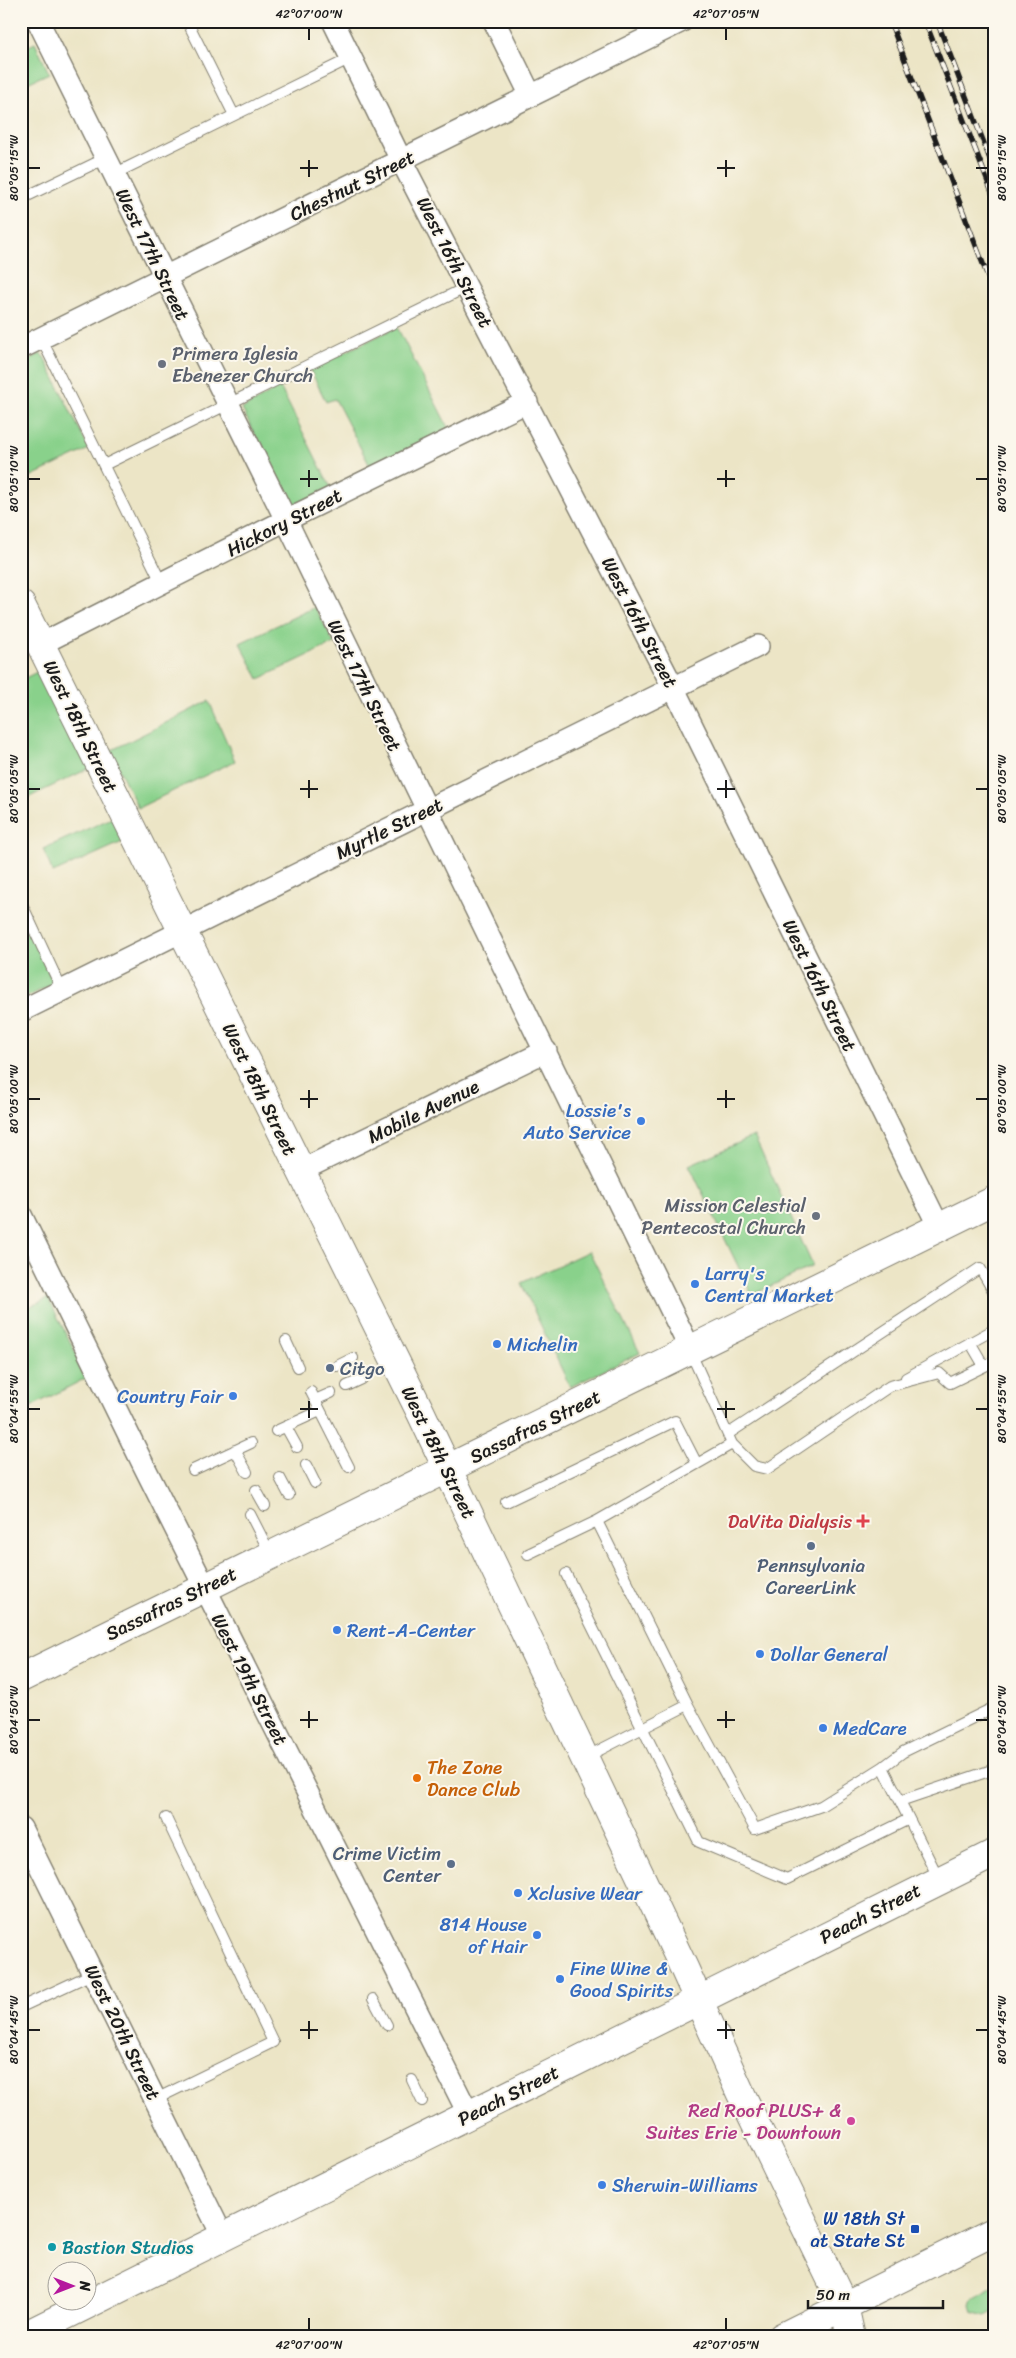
<svg xmlns="http://www.w3.org/2000/svg" width="1016" height="2358" font-family="Sriracha,sans-serif">
	<rect width="100%" height="100%" fill="#fbf7ec"/>
	<filter id="ink" filterUnits="userSpaceOnUse"><feTurbulence type="fractalNoise" baseFrequency=".02" numOctaves="2"/><feDisplacementMap in="SourceGraphic" scale="10" xChannelSelector="R" yChannelSelector="G"/><feConvolveMatrix kernelMatrix="1 2 1 2 8 2 1 2 1" color-interpolation-filters="sRGB"/></filter>
	<filter id="wash" filterUnits="userSpaceOnUse"><feTurbulence type="fractalNoise" baseFrequency=".0096" numOctaves="4" result="noise"/><feDisplacementMap in="SourceGraphic" scale="20" xChannelSelector="R" yChannelSelector="G"/><feGaussianBlur stdDeviation="1.12" result="paint"/><feColorMatrix in="noise" values="0 0 0 0 0 0 0 0 0 0 0 0 0 0 0 0 0 1.4 0 .05"/><feComposite in="paint" operator="in"/></filter>
	<g filter="url(#wash)">
		<rect width="100%" height="100%" fill="#ece5c6"/>
		<path fill="#89d18b" stroke="#527654" d="M35 43 49 73 21 86V50Z
			M397 327 450 431 372 470 335 399 326 402 310 369Z
			M40 354 44 357 89 449 21 481V364Z
			M280 387 332 490 293 510 242 409Z
			M315 607 334 643 259 679 240 643Z
			M41 670 90 768 21 801V680Z
			M209 701 235 761 138 808 110 751Z
			M114 817 127 840 53 873 43 849Z
			M21 914 52 980 51 985 21 1000Z
			M754 1136 813 1266 752 1295 689 1165Z
			M589 1251 640 1353 570 1387 521 1283Z
			M48 1298 88 1377 21 1412V1311Z
			M991 2288H995V2312L985 2316 972 2312 970 2305 972 2299Z"/>
	</g>
	<g filter="url(#ink)">
		<g fill="none" stroke-linecap="round" stroke-linejoin="round">
			<g stroke="#848071" stroke-width="12">
				<path id="lane" d="M187 21 234 115
					M644 21 651 36
					M114 174 351 58
					M21 199 106 158
					M41 338 162 584
					M104 465 467 287
					M21 902 62 990
					M286 1341 298 1367
					M970 1342 984 1366
					M337 1366 353 1358
					M906 1378 995 1329
					M347 1386 362 1379
					M311 1392 349 1467
					M315 1400 331 1393
					M286 1427 297 1447
					M276 1431 320 1411
					M728 1434 980 1268 995 1294
					M732 1444 754 1466 767 1469 890 1386 939 1373 950 1383 995 1361
					M235 1450 247 1472
					M306 1465 315 1483
					M193 1470 251 1443
					M280 1478 289 1495
					M256 1490 265 1506
					M506 1502 675 1421 697 1464
					M250 1514 270 1553
					M528 1554 597 1521
					M566 1574 699 1842 787 1879 909 1819
					M688 1705 597 1521 732 1444 690 1351
					M586 1757 688 1705 755 1829 821 1806 883 1767 939 1879
					M883 1767 903 1752 995 1707
					M900 1801 995 1769
					M373 1999 387 2025
					M21 2007 94 1973
					M412 2080 422 2101
					M156 2099 273 2042 166 1818"/>
			</g>
			<g stroke="#848071" stroke-width="24">
				<path id="street" d="M38 21 286 520 690 1349
					M333 21 401 160 673 687 939 1227
					M494 21 531 96
					M21 348 682 21
					M41 644 286 520 527 402
					M21 1011 758 646
					M300 1171 546 1051
					M21 1215 142 1462 469 2115
					M21 1828 223 2237"/>
			</g>
			<g stroke="#848071" stroke-width="30">
				<path id="secondary" d="M21 605 421 1413 684 1968 741 2094 844 2306 851 2337
					M21 1678 995 1200
					M22 2337 995 1853"/>
			</g>
			<g stroke="#848071" stroke-width="30">
				<path id="primary" d="M782 2337 995 2231"/>
			</g>
			<use href="#lane" stroke="#fff" stroke-width="10"/>
			<use href="#street" stroke="#fff" stroke-width="21"/>
			<use href="#secondary" stroke="#fff" stroke-width="28"/>
			<use href="#primary" stroke="#fff" stroke-width="28"/>
			<g stroke="#1c1c1c" stroke-width="5.5">
				<path id="rail" d="M890 21 995 295
					M925 21 995 200
					M937 21 995 172"/>
			</g>
			<use href="#rail" stroke="#fbf7ec" stroke-width="4" stroke-dasharray="11" stroke-linecap="butt"/>
		</g>
	</g>
	<path fill="none" stroke="#1c1c1c" stroke-width="2" d="M309 28V40M726 28V40M309 160V177M726 160V177M28 168H40M300 168H318M717 168H735M976 168H988M309 470V487M726 470V487M28 479H40M300 479H318M717 479H735M976 479H988M309 780V798M726 780V798M28 789H40M300 789H318M717 789H735M976 789H988M309 1090V1108M726 1090V1108M28 1099H40M300 1099H318M717 1099H735M976 1099H988M309 1401V1418M726 1401V1418M28 1409H40M300 1409H318M717 1409H735M976 1409H988M309 1711V1728M726 1711V1728M28 1720H40M300 1720H318M717 1720H735M976 1720H988M309 2021V2039M726 2021V2039M28 2030H40M300 2030H318M717 2030H735M976 2030H988M309 2318V2330M726 2318V2330"/>
	<g fill="#6b7280" stroke="#fbf7ec" stroke-width="2">
		<circle cx="162" cy="364" r="5"/>
		<circle cx="816" cy="1216" r="5"/>
	</g>
	<g fill="#3f7fe0" stroke="#fbf7ec" stroke-width="2">
		<circle cx="641" cy="1121" r="5"/>
		<circle cx="695" cy="1284" r="5"/>
		<circle cx="497" cy="1344" r="5"/>
		<circle cx="233" cy="1396" r="5"/>
		<circle cx="337" cy="1630" r="5"/>
		<circle cx="760" cy="1654" r="5"/>
		<circle cx="823" cy="1728" r="5"/>
		<circle cx="518" cy="1893" r="5"/>
		<circle cx="537" cy="1935" r="5"/>
		<circle cx="560" cy="1979" r="5"/>
		<circle cx="602" cy="2185" r="5"/>
	</g>
	<g fill="#5c6f8a" stroke="#fbf7ec" stroke-width="2">
		<circle cx="330" cy="1368" r="5"/>
		<circle cx="811" cy="1546" r="5"/>
		<circle cx="451" cy="1864" r="5"/>
	</g>
	<path fill="#e0444e" stroke="#fbf7ec" stroke-width="2" d="M860.5 1513.5h5v5h5v5h-5v5h-5v-5h-5v-5h5z"/>
	<circle fill="#e8710a" stroke="#fbf7ec" stroke-width="2" cx="417" cy="1778" r="5"/>
	<circle fill="#d1479c" stroke="#fbf7ec" stroke-width="2" cx="851" cy="2121" r="5"/>
	<rect fill="#1a4fb4" stroke="#fbf7ec" stroke-width="2" x="910" y="2224" width="10" height="10" rx="2.5"/>
	<circle fill="#0f9aa8" stroke="#fbf7ec" stroke-width="2" cx="52" cy="2247" r="5"/>
	<g text-anchor="middle" stroke-width="4" stroke-linejoin="round" paint-order="stroke">
		<g font-size="19" fill="#1c1c1c" stroke="#fbf7ec">
			<text transform="translate(352 185) rotate(-26)" y="7">Chestnut Street</text>
			<text transform="translate(153 254) rotate(64)" y="7">West 17th Street</text>
			<text transform="translate(455 262) rotate(63)" y="7">West 16th Street</text>
			<text transform="translate(284 522) rotate(-27)" y="7">Hickory Street</text>
			<text transform="translate(640 622) rotate(63)" y="7">West 16th Street</text>
			<text transform="translate(365 685) rotate(64)" y="7">West 17th Street</text>
			<text transform="translate(81 726) rotate(64)" y="7">West 18th Street</text>
			<text transform="translate(389 828) rotate(-26)" y="7">Myrtle Street</text>
			<text transform="translate(820 985) rotate(64)" y="7">West 16th Street</text>
			<text transform="translate(260 1089) rotate(64)" y="7">West 18th Street</text>
			<text transform="translate(423 1111) rotate(-26)" y="7">Mobile Avenue</text>
			<text transform="translate(535 1426) rotate(-26)" y="7">Sassafras Street</text>
			<text transform="translate(439 1452) rotate(64)" y="7">West 18th Street</text>
			<text transform="translate(171 1603) rotate(-26)" y="7">Sassafras Street</text>
			<text transform="translate(250 1679) rotate(63)" y="7">West 19th Street</text>
			<text transform="translate(870 1913) rotate(-27)" y="7">Peach Street</text>
			<text transform="translate(123 2032) rotate(64)" y="7">West 20th Street</text>
			<text transform="translate(508 2095) rotate(-27)" y="7">Peach Street</text>
		</g>
		<g font-size="19" fill="#5b616d" stroke="#fbf7ec" text-anchor="start">
			<text x="172" y="360">Primera Iglesia<tspan x="172" dy="22">Ebenezer Church</tspan></text>
			<text x="806" y="1212" text-anchor="end">Mission Celestial<tspan x="806" dy="22">Pentecostal Church</tspan></text>
		</g>
		<g font-size="19" fill="#366cbe" stroke="#fbf7ec" text-anchor="start">
			<text x="631" y="1117" text-anchor="end">Lossie's<tspan x="631" dy="22">Auto Service</tspan></text>
			<text x="705" y="1280">Larry's<tspan x="705" dy="22">Central Market</tspan></text>
			<text x="507" y="1351">Michelin</text>
			<text x="223" y="1403" text-anchor="end">Country Fair</text>
			<text x="347" y="1637">Rent-A-Center</text>
			<text x="770" y="1661">Dollar General</text>
			<text x="833" y="1735">MedCare</text>
			<text x="528" y="1900">Xclusive Wear</text>
			<text x="527" y="1931" text-anchor="end">814 House<tspan x="527" dy="22">of Hair</tspan></text>
			<text x="570" y="1975">Fine Wine &amp;<tspan x="570" dy="22">Good Spirits</tspan></text>
			<text x="612" y="2192">Sherwin-Williams</text>
		</g>
		<g font-size="19" fill="#4e5e75" stroke="#fbf7ec" text-anchor="start">
			<text x="340" y="1375">Citgo</text>
			<text x="811" y="1572" text-anchor="middle">Pennsylvania<tspan x="811" dy="22">CareerLink</tspan></text>
			<text x="441" y="1860" text-anchor="end">Crime Victim<tspan x="441" dy="22">Center</tspan></text>
		</g>
		<g font-size="19" fill="#be3a42" stroke="#fbf7ec" text-anchor="end">
			<text x="852" y="1528">DaVita Dialysis</text>
		</g>
		<g font-size="19" fill="#c56008" stroke="#fbf7ec" text-anchor="start">
			<text x="427" y="1774">The Zone<tspan x="427" dy="22">Dance Club</tspan></text>
		</g>
		<g font-size="19" fill="#b23c85" stroke="#fbf7ec" text-anchor="end">
			<text x="841" y="2117">Red Roof PLUS+ &amp;<tspan x="841" dy="22">Suites Erie - Downtown</tspan></text>
		</g>
		<g font-size="19" fill="#164399" stroke="#fbf7ec" text-anchor="end">
			<text x="905" y="2225">W 18th St<tspan x="905" dy="22">at State St</tspan></text>
		</g>
		<g font-size="19" fill="#0d838f" stroke="#fbf7ec" text-anchor="start">
			<text x="62" y="2254">Bastion Studios</text>
		</g>
	</g>
	<rect width="1016" height="2358" fill="none" stroke="#fbf7ec" stroke-width="55"/>
	<g transform="translate(72 2286) rotate(90)"><circle r="24" fill="#fbf7ec" stroke="#a29f99"/>
	<path d="M0-4L9 19L0 12L-9 19Z" fill="#b5179e"/>
	<text y="-8" font-size="14" font-weight="bold" text-anchor="middle" fill="#1c1c1c">N</text>
	</g>
	<path d="M808 2300v8h135v-8" fill="none" stroke="#1c1c1c" stroke-width="2.5"/>
	<text x="816" y="2300" font-size="15" fill="#1c1c1c" stroke="#fbf7ec" stroke-width="4" paint-order="stroke">50 m</text>
	<rect x="28" y="28" width="960" height="2302" fill="none" stroke="#1c1c1c" stroke-width="2"/>
	<g font-size="12" text-anchor="middle" fill="#1c1c1c">
		<text x="309" y="18">42°07'00"N</text>
		<text x="726" y="18">42°07'05"N</text>
		<text transform="translate(1002 168) rotate(-90)" y="4">80°05'15"W</text>
		<text transform="translate(14 168) rotate(-90)" y="4">80°05'15"W</text>
		<text transform="translate(1002 479) rotate(-90)" y="4">80°05'10"W</text>
		<text transform="translate(14 479) rotate(-90)" y="4">80°05'10"W</text>
		<text transform="translate(14 789) rotate(-90)" y="4">80°05'05"W</text>
		<text transform="translate(1002 789) rotate(-90)" y="4">80°05'05"W</text>
		<text transform="translate(1002 1099) rotate(-90)" y="4">80°05'00"W</text>
		<text transform="translate(14 1099) rotate(-90)" y="4">80°05'00"W</text>
		<text transform="translate(14 1409) rotate(-90)" y="4">80°04'55"W</text>
		<text transform="translate(1002 1409) rotate(-90)" y="4">80°04'55"W</text>
		<text transform="translate(1002 1720) rotate(-90)" y="4">80°04'50"W</text>
		<text transform="translate(14 1720) rotate(-90)" y="4">80°04'50"W</text>
		<text transform="translate(14 2030) rotate(-90)" y="4">80°04'45"W</text>
		<text transform="translate(1002 2030) rotate(-90)" y="4">80°04'45"W</text>
		<text x="309" y="2349">42°07'00"N</text>
		<text x="726" y="2349">42°07'05"N</text>
	</g>
</svg>
